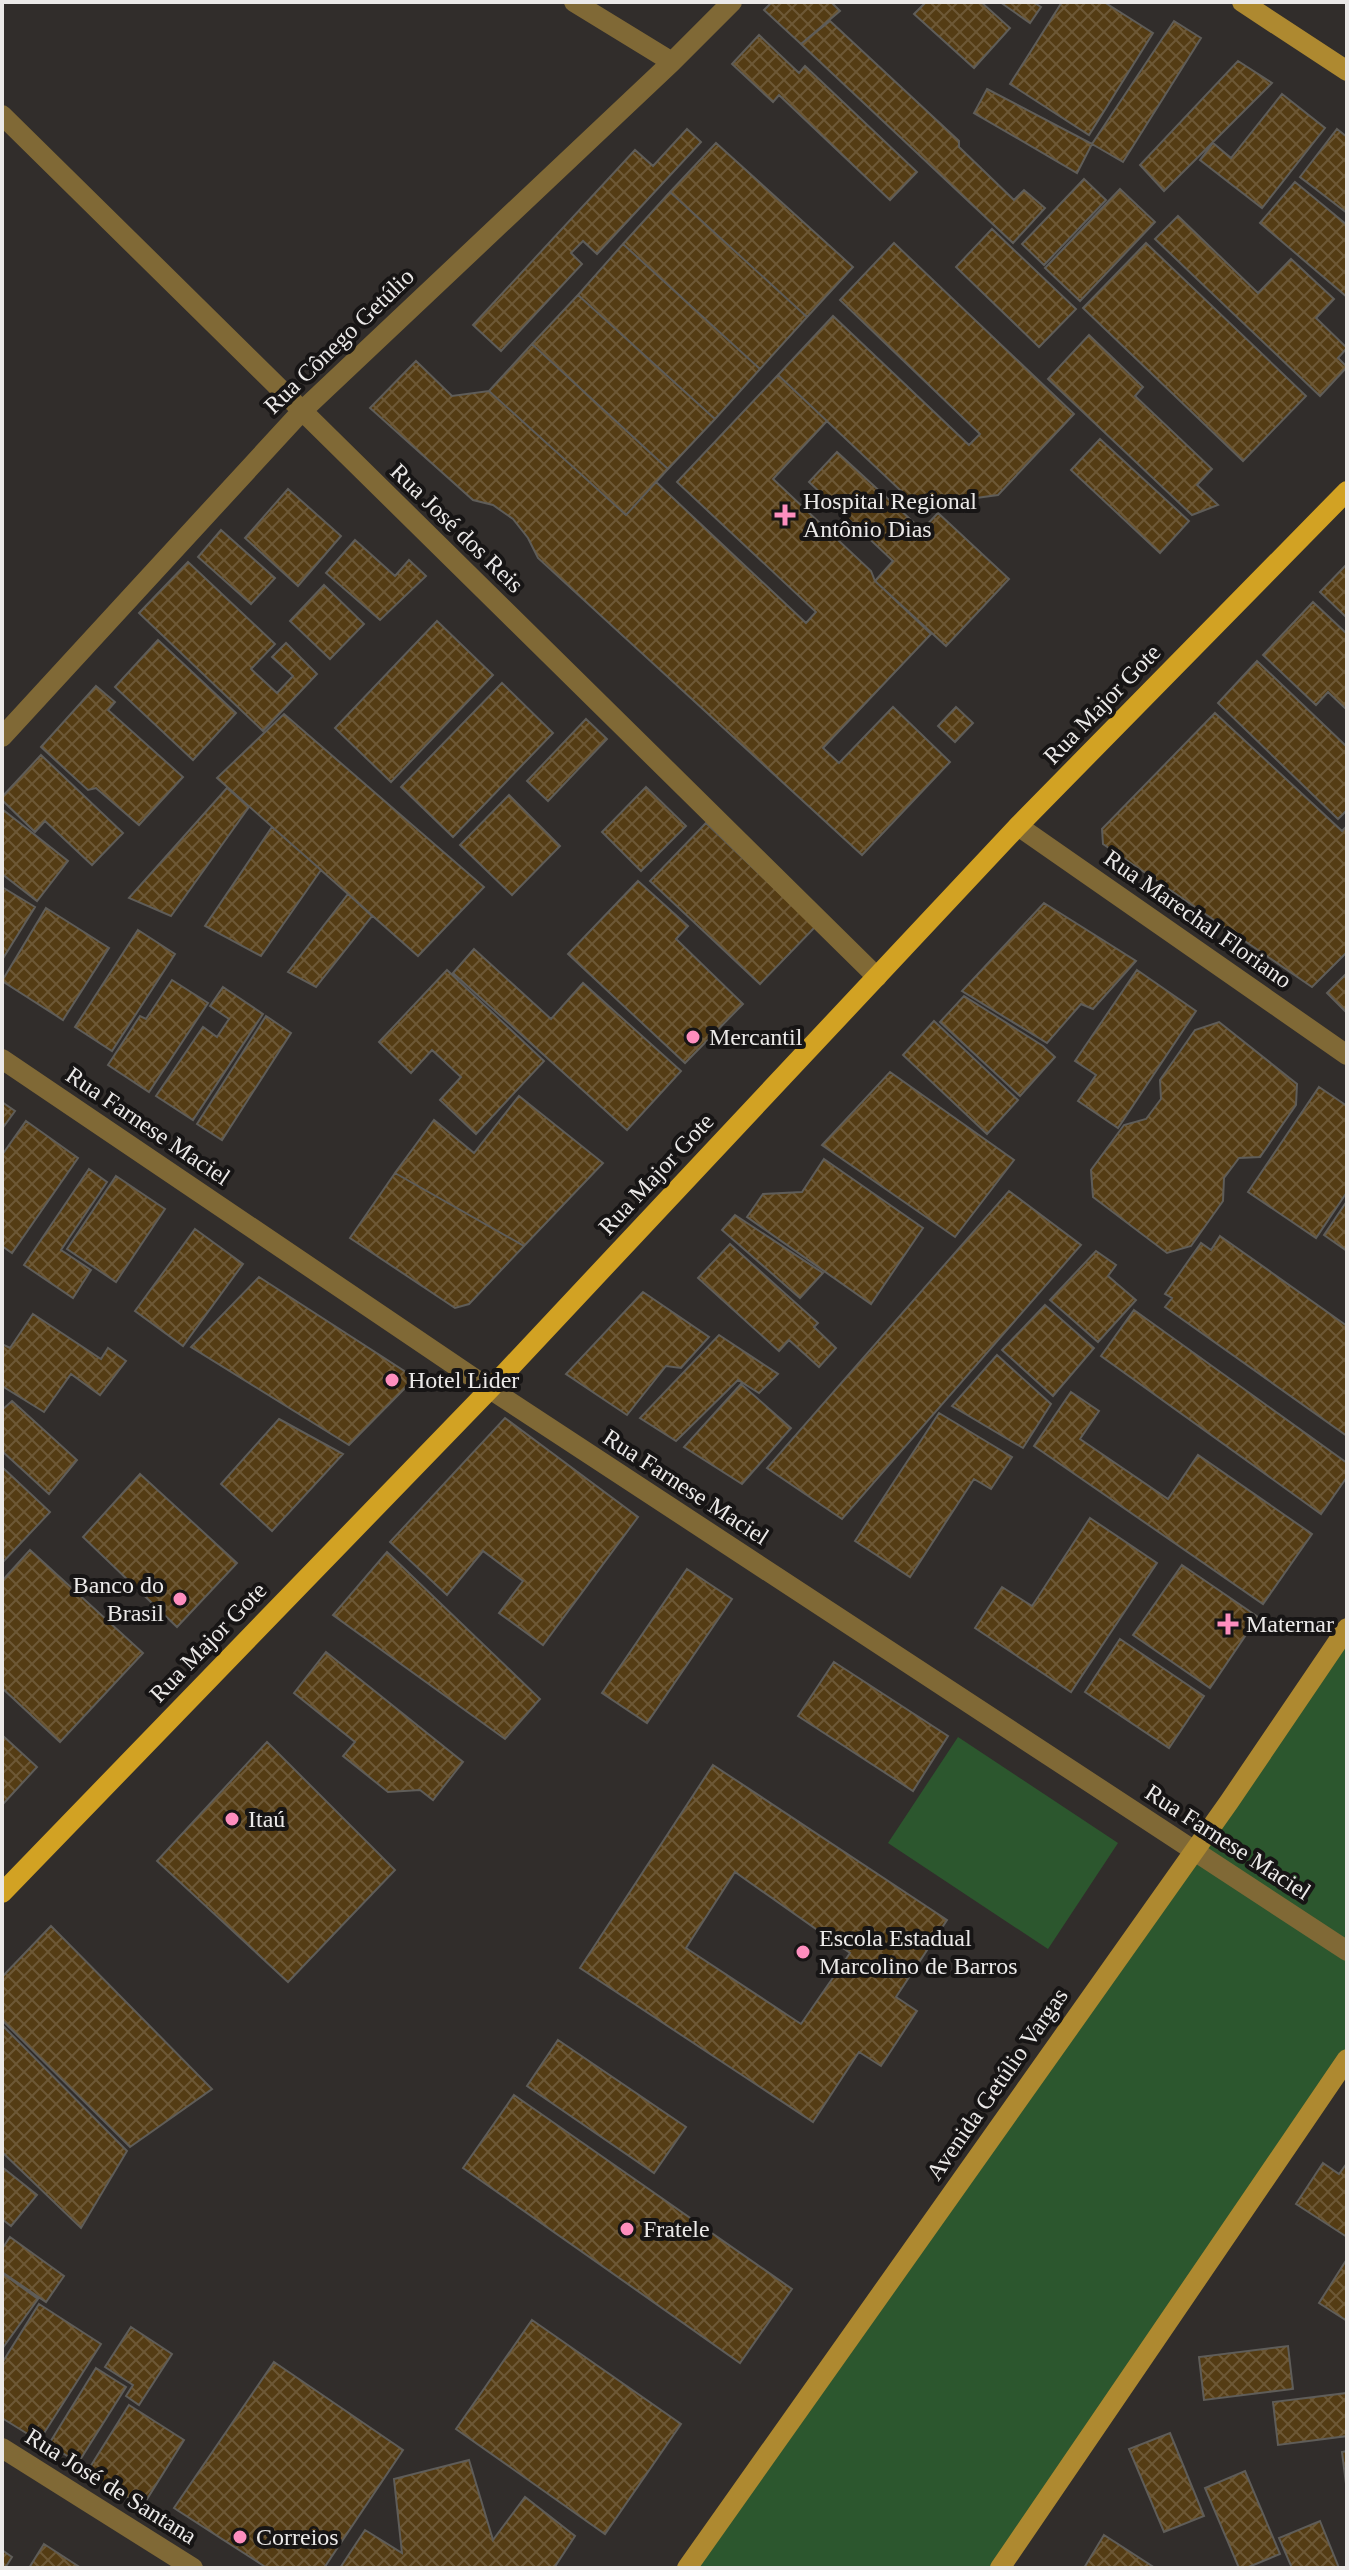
<svg xmlns="http://www.w3.org/2000/svg" width="1349" height="2570" font-family="Georgia,serif">
	<defs>
		<pattern id="building-cross-hatch" width="8" height="8" patternUnits="userSpaceOnUse" patternTransform="scale(2)"><rect width="8" height="8" fill="#543c14"/><path d="M0 0l8 8M0 8l8-8" fill="none" stroke="#6d5836"/></pattern>
	</defs>
	<rect width="100%" height="100%" fill="#312d2b"/>
	<path fill="#2c572e" d="M1347 1628V2059L1000 2568H687Z
		M958 1737 1118 1843 1048 1949 888 1843Z"/>
	<path fill="url(#building-cross-hatch)" stroke="#5f5d59" stroke-width="2" fill-rule="evenodd" d="M772 2H831L840 11 801 44 764 10Z
		M926 2H981L1010 28 974 68 914 14Z
		M1000 2H1033L1041 7 1030 23Z
		M1062 2H1104L1153 33 1089 135 1010 84Z
		M830 21 959 141V147L1014 200 1024 190 1045 208 1013 243 801 44Z
		M1174 21 1201 38 1123 162 1092 144Z
		M759 35 799 73 805 66 917 172 890 200 779 95 773 102 732 64Z
		M1238 61 1272 83 1164 191 1140 165Z
		M987 89 1092 144 1077 173 974 113Z
		M1282 94 1325 128 1262 208 1200 160 1213 143 1231 158Z
		M687 129 701 142 597 254 583 241 571 253 582 264 501 351 473 325 635 150 653 166Z
		M1337 129 1347 137V213L1300 177Z
		M716 143 853 267 807 317 670 192Z
		M1084 179 1106 200 1044 265 1022 244Z
		M1295 182 1347 225V297L1260 223Z
		M1120 189 1155 222 1080 301 1045 268Z
		M670 192 807 317 760 369 623 244Z
		M1178 216 1258 293 1291 259 1334 299 1316 318 1347 348 1338 358 1347 367 1320 396 1155 239Z
		M992 229 1076 309 1039 347 956 267Z
		M894 243 1074 414 998 495 917 506 778 375 833 316 969 445 980 434 840 300Z
		M1146 243 1306 396 1243 461 1083 308Z
		M623 244 760 369 715 419 578 295Z
		M578 295 715 419 668 469 532 344Z
		M1089 335 1143 387 1135 396 1212 469 1197 485 1218 505 1192 515 1048 379Z
		M532 344 668 469 626 515 489 391Z
		M416 361 452 396 489 391 626 515 656 482 806 623 816 612 677 482 778 375 827 421 773 479 871 571 875 581 931 634 823 748 839 763 893 707 950 762 862 855 538 558 528 538 513 519 493 505 473 500 370 408Z
		M1100 439 1189 521 1160 553 1071 470Z
		M837 452 922 530 938 513 1009 579 946 646 875 581 893 561 809 482Z
		M288 489 341 536 298 586 245 538Z
		M221 530 275 578 251 604 198 557Z
		M355 540 395 576 409 560 426 576 380 620 326 573Z
		M188 562 275 644 251 669 277 693 293 676 272 657 286 643 317 674 263 731 139 613Z
		M1347 564V618L1320 592Z
		M324 585 364 624 330 659 290 621Z
		M1313 602 1347 634V710L1328 692 1316 705 1263 655Z
		M437 621 493 675 391 782 335 728Z
		M158 640 236 713 193 760 115 687Z
		M1257 661 1347 747V810L1338 819 1218 703Z
		M502 683 553 733 453 837 401 787Z
		M96 686 115 702 108 710 183 777 139 825 96 788 88 790 41 747Z
		M956 707 973 723 955 742 938 726Z
		M1215 713 1342 831 1347 826V952L1312 987 1103 844 1102 829Z
		M284 714 484 887 418 956 217 778Z
		M586 719 607 739 548 801 527 781Z
		M41 755 123 833 92 865 45 821 35 832 2 800V797Z
		M646 787 686 826 641 871 602 832Z
		M227 788 249 807 171 916 129 898Z
		M509 795 560 846 512 895 460 845Z
		M2 809 68 861 37 901 2 874Z
		M706 823 815 927 760 984 650 881Z
		M272 827 321 870 261 956 205 926Z
		M638 881 688 926 676 939 743 1004 685 1063 568 954Z
		M2 887 35 907 2 960Z
		M348 894 372 916 316 987 288 972Z
		M1044 903 1136 961 1093 1009 1081 1004 1047 1043 962 991Z
		M46 908 109 948 63 1020 2 981Z
		M138 930 175 954 112 1051 75 1027Z
		M474 949 551 1019 583 983 681 1071 627 1130 453 973Z
		M447 970 544 1061 476 1134 440 1100 461 1077 432 1050 411 1073 379 1042Z
		M1137 970 1196 1011 1118 1128 1078 1101 1096 1075 1075 1061Z
		M1347 973V1013L1327 993Z
		M172 980 208 1003 149 1092 108 1065 140 1016 146 1019Z
		M223 987 263 1014 193 1120 156 1096 203 1027 217 1037 229 1019 210 1006Z
		M964 996 1043 1046 1055 1057 1020 1096 940 1022Z
		M266 1016 291 1033 222 1140 197 1124Z
		M934 1021 1018 1100 987 1134 903 1055Z
		M1219 1022 1297 1084 1296 1105 1260 1157 1239 1158 1224 1178 1223 1201 1191 1246 1167 1253 1093 1197 1091 1170 1124 1125 1146 1119 1161 1099 1160 1080 1195 1030Z
		M890 1072 1014 1160 955 1237 822 1145Z
		M1319 1087 1347 1106V1192L1316 1238 1248 1192Z
		M519 1096 603 1163 524 1246 395 1173 434 1120 474 1153Z
		M2 1102 15 1111 2 1129Z
		M26 1121 78 1158 12 1253 2 1246V1155Z
		M824 1159 923 1228 871 1304 747 1217 763 1194 802 1192Z
		M89 1169 107 1182 61 1250 91 1270 73 1298 24 1265Z
		M395 1173 524 1246 469 1304 455 1308 350 1238Z
		M116 1176 165 1209 116 1282 67 1249Z
		M1009 1191 1081 1245 842 1519 767 1468Z
		M1347 1201V1251L1324 1235Z
		M735 1215 823 1273 800 1298 722 1230Z
		M195 1229 243 1264 183 1346 135 1311Z
		M1220 1236 1347 1326V1436L1165 1307 1172 1298 1165 1294 1201 1243 1211 1250Z
		M730 1244 818 1323 814 1327 836 1348 819 1367 789 1340 779 1351 698 1278Z
		M1096 1251 1116 1265 1108 1276 1136 1300 1098 1342 1050 1300Z
		M259 1277 415 1378 349 1445 191 1347Z
		M643 1292 709 1337 681 1368 666 1366 627 1415 566 1374Z
		M1045 1305 1094 1348 1053 1396 1002 1350Z
		M1134 1310 1347 1463V1477L1321 1514 1101 1356Z
		M33 1314 101 1359 108 1348 126 1361 100 1395 71 1374 44 1412 2 1386V1344L10 1348Z
		M719 1335 778 1374 759 1393 738 1380 676 1441 640 1418Z
		M997 1355 1051 1404 1023 1448 952 1406Z
		M741 1384 791 1428 742 1484 684 1447Z
		M1071 1392 1099 1411 1080 1439 1168 1499 1198 1455 1312 1534 1263 1604 1034 1446Z
		M12 1401 77 1460 49 1494 2 1451V1410Z
		M939 1413 1012 1457 991 1489 974 1479 910 1577 855 1541Z
		M505 1418 638 1517 543 1645 499 1613 523 1581 483 1551 447 1595 390 1542Z
		M279 1419 343 1454 272 1531 221 1484Z
		M2 1467 50 1512 2 1563Z
		M140 1474 237 1563 177 1627 83 1537Z
		M1090 1518 1157 1563 1071 1692 975 1628 1002 1587 1032 1606Z
		M30 1550 143 1653 60 1742 2 1688V1581Z
		M387 1552 540 1699 505 1739 333 1615Z
		M1182 1565 1258 1617 1210 1688 1133 1635Z
		M687 1569 732 1599 647 1723 602 1693Z
		M1120 1639 1204 1696 1169 1748 1085 1692Z
		M326 1652 463 1762 433 1800 420 1790 388 1792 343 1756 355 1742 294 1693Z
		M834 1662 948 1736 913 1791 798 1716Z
		M2 1735 37 1767 3 1804 2 1803Z
		M267 1742 395 1870 288 1982 157 1861Z
		M713 1765 947 1920 896 1997 917 2011 881 2066 859 2052 813 2122 580 1968ZM735 1872 850 1953 801 2024 686 1948Z
		M51 1926 212 2089 130 2147 2 2020V1977Z
		M2 2025 127 2151 81 2228 2 2152Z
		M558 2040 686 2127 654 2173 527 2086Z
		M514 2095 792 2289 740 2363 463 2168Z
		M1323 2163 1339 2174 1347 2163V2237L1296 2204Z
		M2 2167 37 2195 11 2226 2 2219Z
		M10 2237 64 2276 46 2302 2 2272V2249Z
		M1347 2259V2321L1319 2303Z
		M2 2273 38 2299 2 2349Z
		M39 2304 101 2344 39 2441 2 2418V2363Z
		M532 2320 681 2424 605 2534 456 2429Z
		M131 2327 172 2354 139 2405 126 2396 133 2385 105 2367Z
		M1288 2346 1293 2389 1204 2400 1199 2357Z
		M274 2362 403 2450 324 2568H267L174 2508Z
		M96 2368 126 2387 78 2463 49 2444Z
		M1347 2393V2436L1278 2445 1273 2402Z
		M129 2405 184 2440 142 2507 87 2472Z
		M1170 2433 1204 2516 1164 2532 1129 2449Z
		M1347 2451V2492L1342 2452Z
		M469 2460 493 2540 525 2497 575 2536 554 2568H340L365 2530 402 2553 394 2479Z
		M1245 2471 1280 2554 1246 2568H1239L1205 2488Z
		M1320 2521 1339 2568H1292L1279 2538Z
		M1104 2535 1155 2568H1084Z
		M44 2544 81 2568H29Z
		M2 2550 12 2557 5 2568H2Z"/>
	<g fill="none" stroke-linecap="round" stroke-linejoin="round">
		<path stroke="#806936" stroke-width="20" d="M574 2 672 62
			M2 115 877 977
			M2 737 301 412 672 62 732 2
			M1018 826 1347 1055
			M2 1059 490 1389 1347 1951
			M2 2448 193 2568"/>
		<path stroke="#ae8930" stroke-width="20" d="M1242 2 1347 71
			M687 2568 1229 1802 1347 1628
			M1000 2568 1347 2059"/>
		<path stroke="#d2a223" stroke-width="20" d="M2 1893 490 1389 1018 826 1347 491"/>
	</g>
	<g fill="#fd8ebe" stroke="#171515" stroke-width="3">
		<path d="M781 503h8v8h8v8h-8v8h-8v-8h-8v-8h8z"/>
		<circle cx="693" cy="1037" r="8"/>
		<circle cx="392" cy="1380" r="8"/>
		<circle cx="180" cy="1599" r="8"/>
		<path d="M1224 1612h8v8h8v8h-8v8h-8v-8h-8v-8h8z"/>
		<circle cx="232" cy="1819" r="8"/>
		<circle cx="803" cy="1952" r="8"/>
		<circle cx="627" cy="2229" r="8"/>
		<circle cx="240" cy="2537" r="8"/>
	</g>
	<g text-anchor="middle" stroke-width="8" stroke-linejoin="round" paint-order="stroke">
		<g font-size="24" fill="#ebe9e8" stroke="#171515">
			<text transform="translate(339 341) rotate(-44)" y="8">Rua Cônego Getúlio</text>
			<text transform="translate(457 528) rotate(44)" y="8">Rua José dos Reis</text>
			<text transform="translate(1102 704) rotate(-46)" y="8">Rua Major Gote</text>
			<text transform="translate(1198 919) rotate(35)" y="8">Rua Marechal Floriano</text>
			<text transform="translate(148 1126) rotate(34)" y="8">Rua Farnese Maciel</text>
			<text transform="translate(656 1174) rotate(-47)" y="8">Rua Major Gote</text>
			<text transform="translate(686 1487) rotate(33)" y="8">Rua Farnese Maciel</text>
			<text transform="translate(208 1642) rotate(-46)" y="8">Rua Major Gote</text>
			<text transform="translate(1228 1842) rotate(33)" y="8">Rua Farnese Maciel</text>
			<text transform="translate(997 2084) rotate(-55)" y="8">Avenida Getúlio Vargas</text>
			<text transform="translate(111 2486) rotate(32)" y="8">Rua José de Santana</text>
		</g>
		<g font-size="24" fill="#ebe9e8" stroke="#171515" text-anchor="start">
			<text x="803" y="509">Hospital Regional<tspan x="803" dy="28">Antônio Dias</tspan></text>
			<text x="709" y="1045">Mercantil</text>
			<text x="408" y="1388">Hotel Lider</text>
			<text x="164" y="1593" text-anchor="end">Banco do<tspan x="164" dy="28">Brasil</tspan></text>
			<text x="1246" y="1632">Maternar</text>
			<text x="248" y="1827">Itaú</text>
			<text x="819" y="1946">Escola Estadual<tspan x="819" dy="28">Marcolino de Barros</tspan></text>
			<text x="643" y="2237">Fratele</text>
			<text x="256" y="2545">Correios</text>
		</g>
	</g>
	<rect width="1349" height="2570" fill="none" stroke="#ebe9e8" stroke-width="8"/>
</svg>
